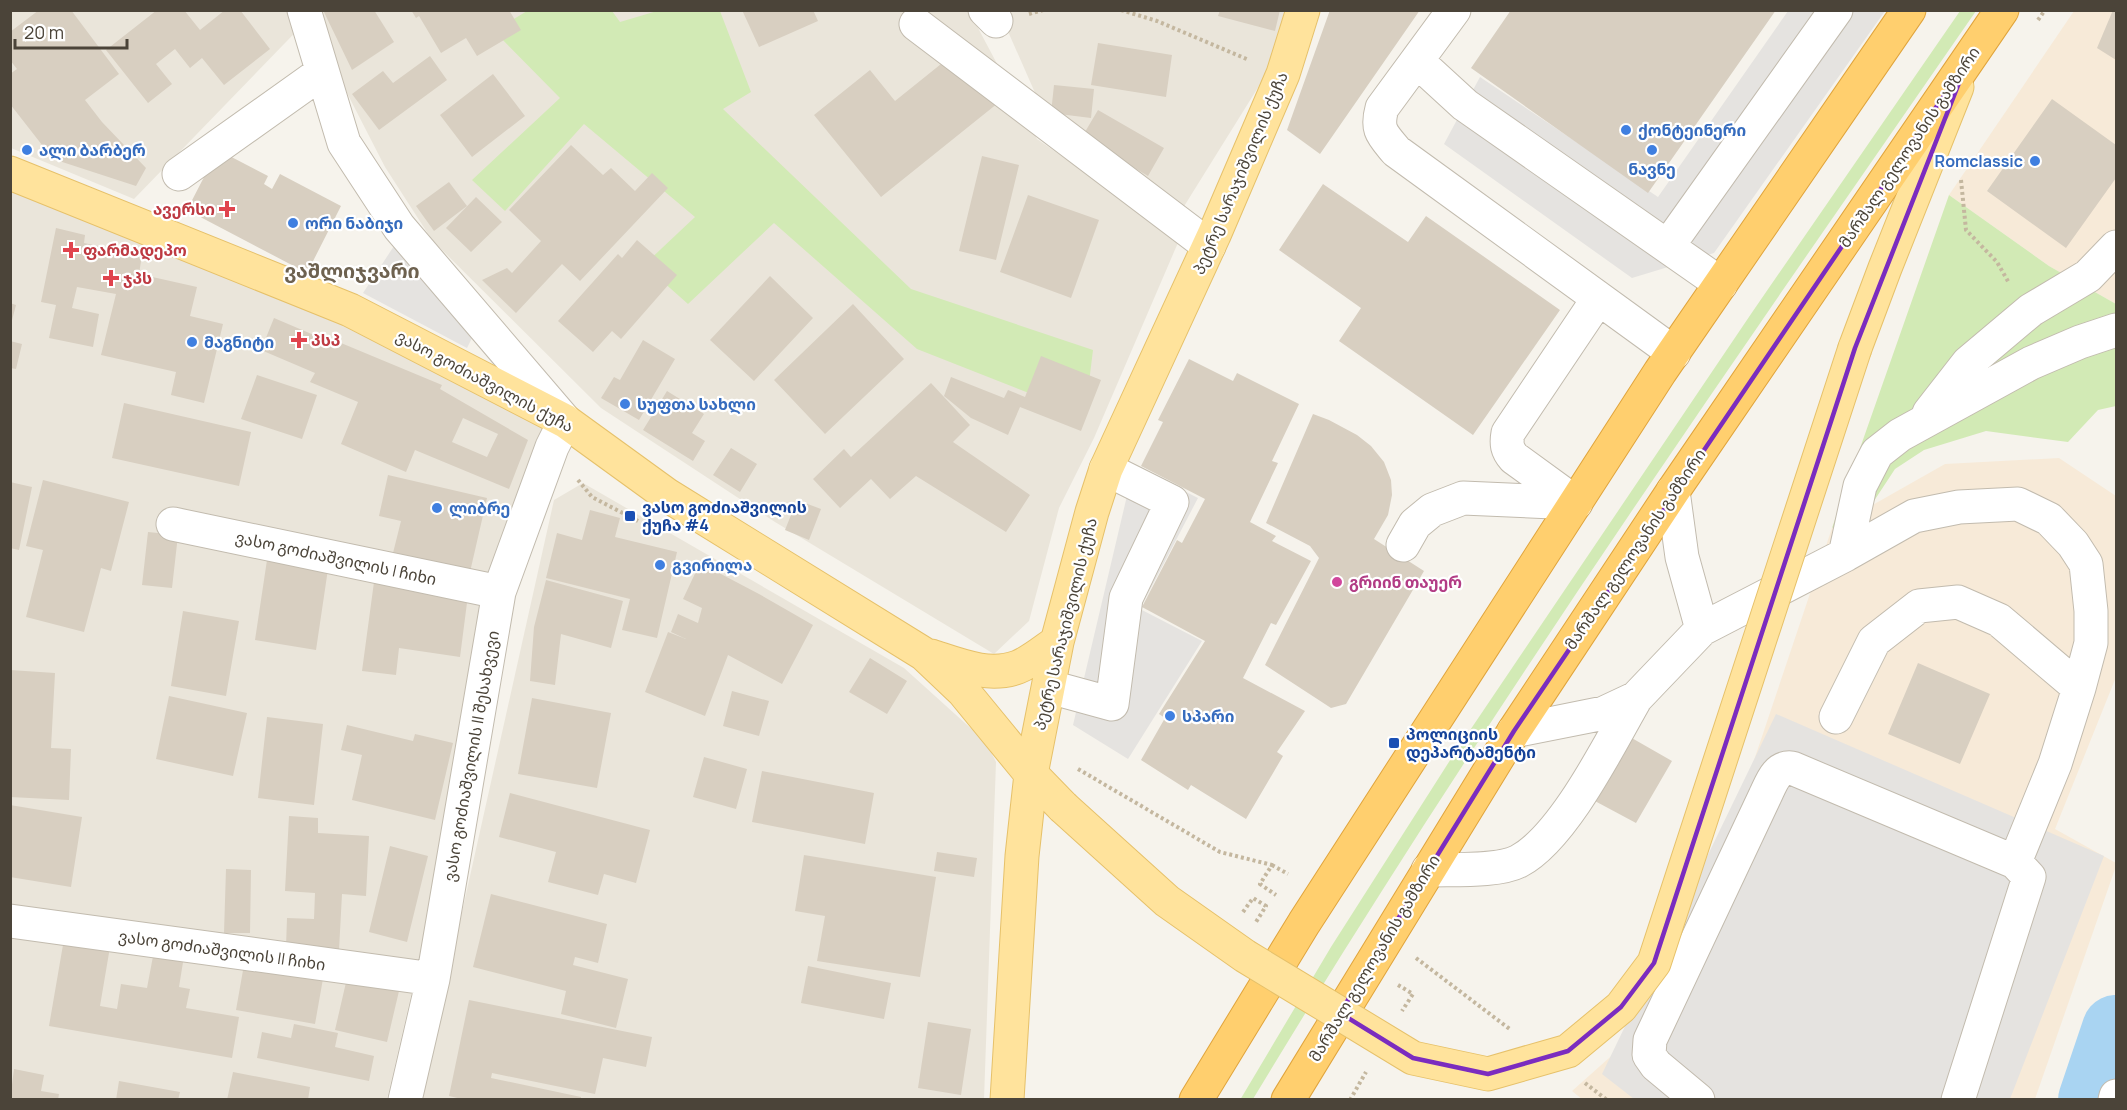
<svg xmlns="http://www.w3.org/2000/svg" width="2127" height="1110" font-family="Manrope,'Noto Sans Georgian',sans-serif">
	<rect width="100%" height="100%" fill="#f6f3ec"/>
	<path fill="#eae5da" d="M1173 10 1285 11 1272 65 1183 208 1047 120 999 11Z
		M10 11H969L1037 139 1180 238 1094 438 1059 508 1029 621 994 654 775 522 601 408 432 240 385 167 347 93 316 11 134 199 11 148Z
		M10 187 338 316 544 421 387 1099H11Z
		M583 483 904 668 986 742 996 762 984 1099 420 1100 554 500Z"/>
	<path fill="#f7ead8" d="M2074 11H2116V304L2049 266 1949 195Z
		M2059 458 2116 496V677L2055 829 2116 863V866L2035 1099 1583 1100 1572 1091 1655 1017 1691 948 1832 528 1945 464Z"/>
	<path fill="#d2eab5" d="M527 11H612L620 22 657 11H720L751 92 723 109 911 289 1093 350 1085 415 917 349 774 223 688 304 644 265 695 217 584 124 505 211 472 180 560 98 494 31Z
		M1960 11H1976C1728 369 1478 726 1253 1099L1240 1100 1331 947 1454 754 1753 311Z
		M1949 195 2049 266 2116 304V406L2098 410 2068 442 1986 431 1924 450 1895 469 1870 507 1832 528Z"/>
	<path fill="#e5e3e0" d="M1788 11H1885L1714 253 1632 278 1444 144 1480 77 1658 197Z
		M394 246 476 330 467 348 363 293Z
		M1134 466 1198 498 1140 609 1202 641 1128 759 1073 725Z
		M1776 714 2104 856 2010 1099H1634L1602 1074Z"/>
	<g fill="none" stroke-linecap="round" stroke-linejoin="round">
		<path stroke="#a9d4f2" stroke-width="68" d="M2092 1100 2116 1029"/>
	</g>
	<path fill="#d8cfc1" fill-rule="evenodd" d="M39 10H71L119 74 85 100 102 122 146 168 136 186 53 159 10 104V74L17 69 10 60V32Z
		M157 10H184L200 30 225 10H240L270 49 224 85 202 58 190 68 175 49 156 64 172 84 148 103 106 50Z
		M323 10H374L394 42 352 70Z
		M411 10H509L521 30 477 56 466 38 441 53 419 16 416 18Z
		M742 10H813L818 21 759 47Z
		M1220 10H1280L1275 31 1218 16Z
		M1330 10H1420L1320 154 1287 130Z
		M1511 10H1776L1648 193 1471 68Z
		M2113 10H2116V60L2097 48Z
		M1098 43 1172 55 1166 97 1091 85Z
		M430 56 447 80 379 130 352 94 383 71 393 83Z
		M946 60 998 103 881 197 814 115 870 70 895 101Z
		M493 74 525 116 472 157 440 115Z
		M1054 85 1094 89 1091 118 1051 113Z
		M2052 99 2116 145V178L2066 248 1987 191Z
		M1098 110 1164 148 1148 176 1082 137Z
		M571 145 603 175 611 168 635 191 652 173 668 188 580 281 562 264 516 313 482 280 507 268 512 273 541 241 509 210Z
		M218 150 268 176 264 184 272 189 280 174 341 206 307 273 187 210Z
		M982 156 1019 165 996 260 959 251Z
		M449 182 467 206 434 231 416 206Z
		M1323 184 1408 242 1426 216 1560 310 1473 435 1339 341 1361 308 1279 250Z
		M1028 195 1099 220 1071 298 1000 272Z
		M476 197 502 222 471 252 446 228Z
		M56 228 85 235 84 243 142 255 139 274 197 287 190 316 223 324 204 403 171 395 176 372 101 355 116 294 77 287 72 308 99 314 93 347 49 338 56 305 41 302Z
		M637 240 677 275 621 339 612 331 593 352 558 321 618 254 622 258Z
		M770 276 813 318 754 381 710 340Z
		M10 303 16 305 11 324H10Z
		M853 304 904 359 825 434 774 380Z
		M274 318 328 341 329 338 442 385 440 389 528 440 509 489 415 450 406 472 341 444 358 402 310 382 315 373 261 350ZM463 418 498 434 487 457 452 442Z
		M643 340 675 359 639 420 601 398 614 377 620 380Z
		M10 341 22 344 16 369 10 368Z
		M1041 356 1101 380 1081 431 1020 407 1008 435 971 418 944 396 951 377 1004 398 1008 390 1025 397Z
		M1189 359 1233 381 1237 373 1299 404 1272 461 1278 463 1250 522 1276 536 1272 541 1311 561 1276 625 1271 623 1243 678 1305 711 1277 752 1283 756 1246 819 1191 785 1188 790 1141 760 1165 718 1159 714 1205 641 1142 607 1177 540 1182 543 1205 499 1141 466 1163 422 1158 420Z
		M257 375 317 395 302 439 241 419Z
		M931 383 970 425 953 442 1030 495 1006 532 916 476 890 499 871 479 840 508 813 479 844 449 851 457Z
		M667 391 704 414 692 433 705 441 693 461 643 430Z
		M124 403 251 432 239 486 112 458Z
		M1313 414 1329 420 1357 435 1371 446 1384 462 1391 480 1392 495 1388 515 1374 539 1424 571 1346 704 1331 708 1265 665 1319 558 1310 546 1266 523Z
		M731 448 757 464 740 492 713 475Z
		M388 475 487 498 470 572 393 553 401 521 379 516Z
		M43 480 129 502 111 571 101 568 84 632 26 617 43 550 26 546Z
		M10 482 32 487 19 550 10 548Z
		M797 500 821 509 809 540 785 530Z
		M590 510 620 518 615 537 677 552 657 638 622 630 630 599 546 578 557 533 582 540Z
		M148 532 178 535 172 588 142 585Z
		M267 560 328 569 316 650 255 640Z
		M700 563 759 594 813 625 782 684 728 655 705 716 645 692 668 632 686 639 671 632 678 614 698 623 702 608 683 599Z
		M546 580 623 601 611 648 561 634 555 685 530 681 534 627Z
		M374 582 468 595 460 657 399 648 396 675 362 671Z
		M183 611 239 621 226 696 171 686Z
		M870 658 907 681 887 714 849 692Z
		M1918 663 1990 694 1960 764 1888 734Z
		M10 670 55 673 51 748 71 749 69 800 10 797Z
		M732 691 769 701 759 736 723 726Z
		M169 696 247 713 233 776 156 759Z
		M532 698 611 713 597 788 518 774Z
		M267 717 323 724 314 805 258 798Z
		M347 725 413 741 415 734 453 743 435 820 352 800 362 755 341 750Z
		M1630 737 1672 761 1636 823 1593 800Z
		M704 757 747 769 736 809 693 797Z
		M762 771 874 793 865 844 752 822Z
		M510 793 650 830 636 883 604 874 598 895 548 882 556 852 499 837Z
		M10 805 82 817 71 887 10 877Z
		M289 816 318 818V833L369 836 366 896 342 894 339 950 286 947 287 918 314 919 315 893 285 891Z
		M390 846 428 856 407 942 369 932Z
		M937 852 977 858 974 877 934 871Z
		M804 855 936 877 920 977 817 961 825 916 795 911Z
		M226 869 251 870 250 933H224Z
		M491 894 607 924 598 963 575 957 573 965 628 979 616 1028 561 1014 566 991 473 967Z
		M64 939 110 947 100 1006 117 1009 121 984 147 988 154 951 184 956 179 987 190 989 186 1008 239 1017 232 1058 49 1026Z
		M245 959 324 973 315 1024 236 1010Z
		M808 966 891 983 884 1019 801 1003Z
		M347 978 399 991 387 1042 335 1030Z
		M469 1000 652 1037 646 1067 603 1058 595 1094 492 1073 491 1078 581 1097V1100H466L449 1096Z
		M928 1022 971 1029 961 1095 918 1088Z
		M294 1024 338 1033 335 1047 374 1056 369 1081 257 1058 262 1032 291 1038Z
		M14 1069 44 1075 41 1091 59 1094 58 1100H10Z
		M233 1072 310 1087 308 1100H227Z
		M119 1081 180 1092 178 1100H116Z"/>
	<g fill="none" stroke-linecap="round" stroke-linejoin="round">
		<g stroke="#c2bbae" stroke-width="35">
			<path id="minor" d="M304 10 344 143 399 227 565 421 552 447 499 592 433 979 405 1100
				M985 10 996 21
				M1454 10 1382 108C1376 130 1382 134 1396 151L1674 353
				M916 24 1209 246
				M1417 61 1465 105 1721 284
				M179 174 321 73
				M1668 246 1836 10
				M1929 413 1968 363 2031 310 2088 276 2116 247
				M1576 503 1514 458C1507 450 1506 444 1508 433L1598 299
				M173 524 499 592
				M1403 545 1415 524 1432 510 1463 498 1576 503
				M1845 555 1860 486 1877 453 1900 435 2031 363 2080 342 2116 330
				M1702 629 1845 555 1914 516 1959 507 2018 504 2049 519 2073 544 2086 564 2091 611V643L2079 688 2055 764 2015 862
				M1050 687 1112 704 1126 598 1172 502 1106 469
				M1836 717 1874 641 1919 606 1958 602 1999 620 2079 688
				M1514 731 1604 713 1636 698 1702 629 1682 557 1673 491
				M1428 870C1451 869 1499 872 1519 861 1564 837 1610 743 1636 698
				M10 921 433 979
				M1698 1100 1656 1065 1649 1055 1650 1040 1765 796C1771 784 1776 766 1792 768L2015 862 2029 877 1958 1100
				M2115 1100 2116 1096"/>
		</g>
		<g stroke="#e6c16a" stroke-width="35">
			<path id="major" d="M10 173 350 310 565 421 667 495 924 654 963 691 1031 774 1063 807
				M1855 348 1885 268 1957 87
				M931 656C959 665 989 678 1018 667 1031 662 1045 650 1057 642
				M1007 1100 1022 856 1031 774 1057 642 1092 512 1106 469 1214 235 1283 74 1303 10"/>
		</g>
		<g stroke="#e0a43c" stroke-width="35">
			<path id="highway" d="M1196 1100 1304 923 1660 372 1909 10
				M1288 1100 1514 731 1673 491 2002 10"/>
		</g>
		<path stroke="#c4b79f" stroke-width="4" stroke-dasharray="3 3" stroke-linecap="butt" d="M1121 10 1157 21 1249 60
			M1029 14 1043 10
			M2038 20 2045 10
			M1961 180 1966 230 1997 262 2009 283
			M578 480 592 497 638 521
			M1078 769 1220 852 1272 865 1260 884 1276 895
			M1272 865 1288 874
			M1243 912 1253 898 1266 906 1256 922
			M1416 958 1511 1030
			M1398 985 1413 994 1402 1011
			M1585 1083 1607 1100
			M1350 1100 1366 1072"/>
		<use href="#minor" stroke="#fff" stroke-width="33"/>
		<use href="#major" stroke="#ffe39c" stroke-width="33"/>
		<use href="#highway" stroke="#ffcf6e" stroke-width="33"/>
		<g stroke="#e6c16a" stroke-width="35" stroke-linecap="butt">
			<path id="major-bridge" d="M1063 807 1167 901 1245 956 1413 1058 1488 1074 1568 1051 1621 1007 1654 963 1855 348"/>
		</g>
		<use href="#major-bridge" stroke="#ffe39c" stroke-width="33"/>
	</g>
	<path fill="none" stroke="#7b2cbf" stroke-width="4.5" stroke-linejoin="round" d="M1968 60 1855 348 1654 963 1621 1007 1568 1051 1488 1074 1413 1058 1340 1013 1514 731Z"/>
	<g fill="#3f7fe0" stroke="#fff" stroke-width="2">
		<circle cx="1626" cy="130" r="6"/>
		<circle cx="27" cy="150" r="6"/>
		<circle cx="1652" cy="150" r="6"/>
		<circle cx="2035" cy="161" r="6"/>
		<circle cx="293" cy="223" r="6"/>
		<circle cx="192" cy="342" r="6"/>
		<circle cx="625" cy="404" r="6"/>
		<circle cx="437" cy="508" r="6"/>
		<circle cx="660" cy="565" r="6"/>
		<circle cx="1170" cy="716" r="6"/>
	</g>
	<g fill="#e0444e" stroke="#fff" stroke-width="2">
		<path d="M224 200h6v6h6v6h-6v6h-6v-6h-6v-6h6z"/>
		<path d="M68 241h6v6h6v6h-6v6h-6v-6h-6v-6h6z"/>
		<path d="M108 269h6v6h6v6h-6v6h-6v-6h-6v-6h6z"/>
		<path d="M296 331h6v6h6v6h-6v6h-6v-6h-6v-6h6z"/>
	</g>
	<g fill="#1a4fb4" stroke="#fff" stroke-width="2">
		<rect x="624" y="510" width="12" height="12" rx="3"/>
		<rect x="1388" y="737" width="12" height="12" rx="3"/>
	</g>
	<circle fill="#d1479c" stroke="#fff" stroke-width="2" cx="1337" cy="582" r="6"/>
	<g text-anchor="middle" stroke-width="4.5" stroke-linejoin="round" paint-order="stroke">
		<g font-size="16" font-weight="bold" fill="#366cbe" stroke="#fff" text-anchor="start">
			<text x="1638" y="136">ქონტეინერი</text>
			<text x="39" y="156">ალი ბარბერ</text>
			<text x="2023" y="167" text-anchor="end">Romclassic</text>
			<text x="1652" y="175" text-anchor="middle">ნავნე</text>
			<text x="305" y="229">ორი ნაბიჯი</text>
			<text x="204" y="348">მაგნიტი</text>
			<text x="637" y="410">სუფთა სახლი</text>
			<text x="449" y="514">ლიბრე</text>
			<text x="672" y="571">გვირილა</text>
			<text x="1182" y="722">სპარი</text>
		</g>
		<g font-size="16" fill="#4b4439" stroke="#fff">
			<text transform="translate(1909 147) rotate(-56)" y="6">მარშალ გელოვანის გამზირი</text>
			<text transform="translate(1240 173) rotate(-67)" y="6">პეტრე სარაჯიშვილის ქუჩა</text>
			<text transform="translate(485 381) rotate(28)" y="6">ვასო გოძიაშვილის ქუჩა</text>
			<text transform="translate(1635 549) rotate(-56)" y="6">მარშალ გელოვანის გამზირი</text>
			<text transform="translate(336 558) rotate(12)" y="6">ვასო გოძიაშვილის I ჩიხი</text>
			<text transform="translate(1065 624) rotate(-76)" y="6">პეტრე სარაჯიშვილის ქუჩა</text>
			<text transform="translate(471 756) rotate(-80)" y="6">ვასო გოძიაშვილის II შესახვევი</text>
			<text transform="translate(222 950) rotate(8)" y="6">ვასო გოძიაშვილის II ჩიხი</text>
			<text transform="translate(1374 958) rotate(-59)" y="6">მარშალ გელოვანის გამზირი</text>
		</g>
		<g font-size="16" font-weight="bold" fill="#be3a42" stroke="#fff" text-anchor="start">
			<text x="215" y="215" text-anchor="end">ავერსი</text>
			<text x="83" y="256">ფარმადეპო</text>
			<text x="123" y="284">ჯპს</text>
			<text x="311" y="346">პსპ</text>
		</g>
		<g font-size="16" font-weight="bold" fill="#164399" stroke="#fff" text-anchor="start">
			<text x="642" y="513">ვასო გოძიაშვილის<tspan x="642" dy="18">ქუჩა #4</tspan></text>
			<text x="1406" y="740">პოლიციის<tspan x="1406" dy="18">დეპარტამენტი</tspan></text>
		</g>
		<g font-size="16" font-weight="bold" fill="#b23c85" stroke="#fff" text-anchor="start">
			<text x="1349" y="588">გრიინ თაუერ</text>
		</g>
		<g font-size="20" font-weight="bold" fill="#6e6250" stroke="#fff">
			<text x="352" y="278">ვაშლიჯვარი</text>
		</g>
	</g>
	<rect width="2127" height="1110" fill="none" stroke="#4b4439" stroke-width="24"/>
	<path d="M15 39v9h112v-9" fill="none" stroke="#4b4439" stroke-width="3"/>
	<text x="24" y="39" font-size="18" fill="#4b4439" stroke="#ffffff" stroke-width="4.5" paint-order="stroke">20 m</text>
</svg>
